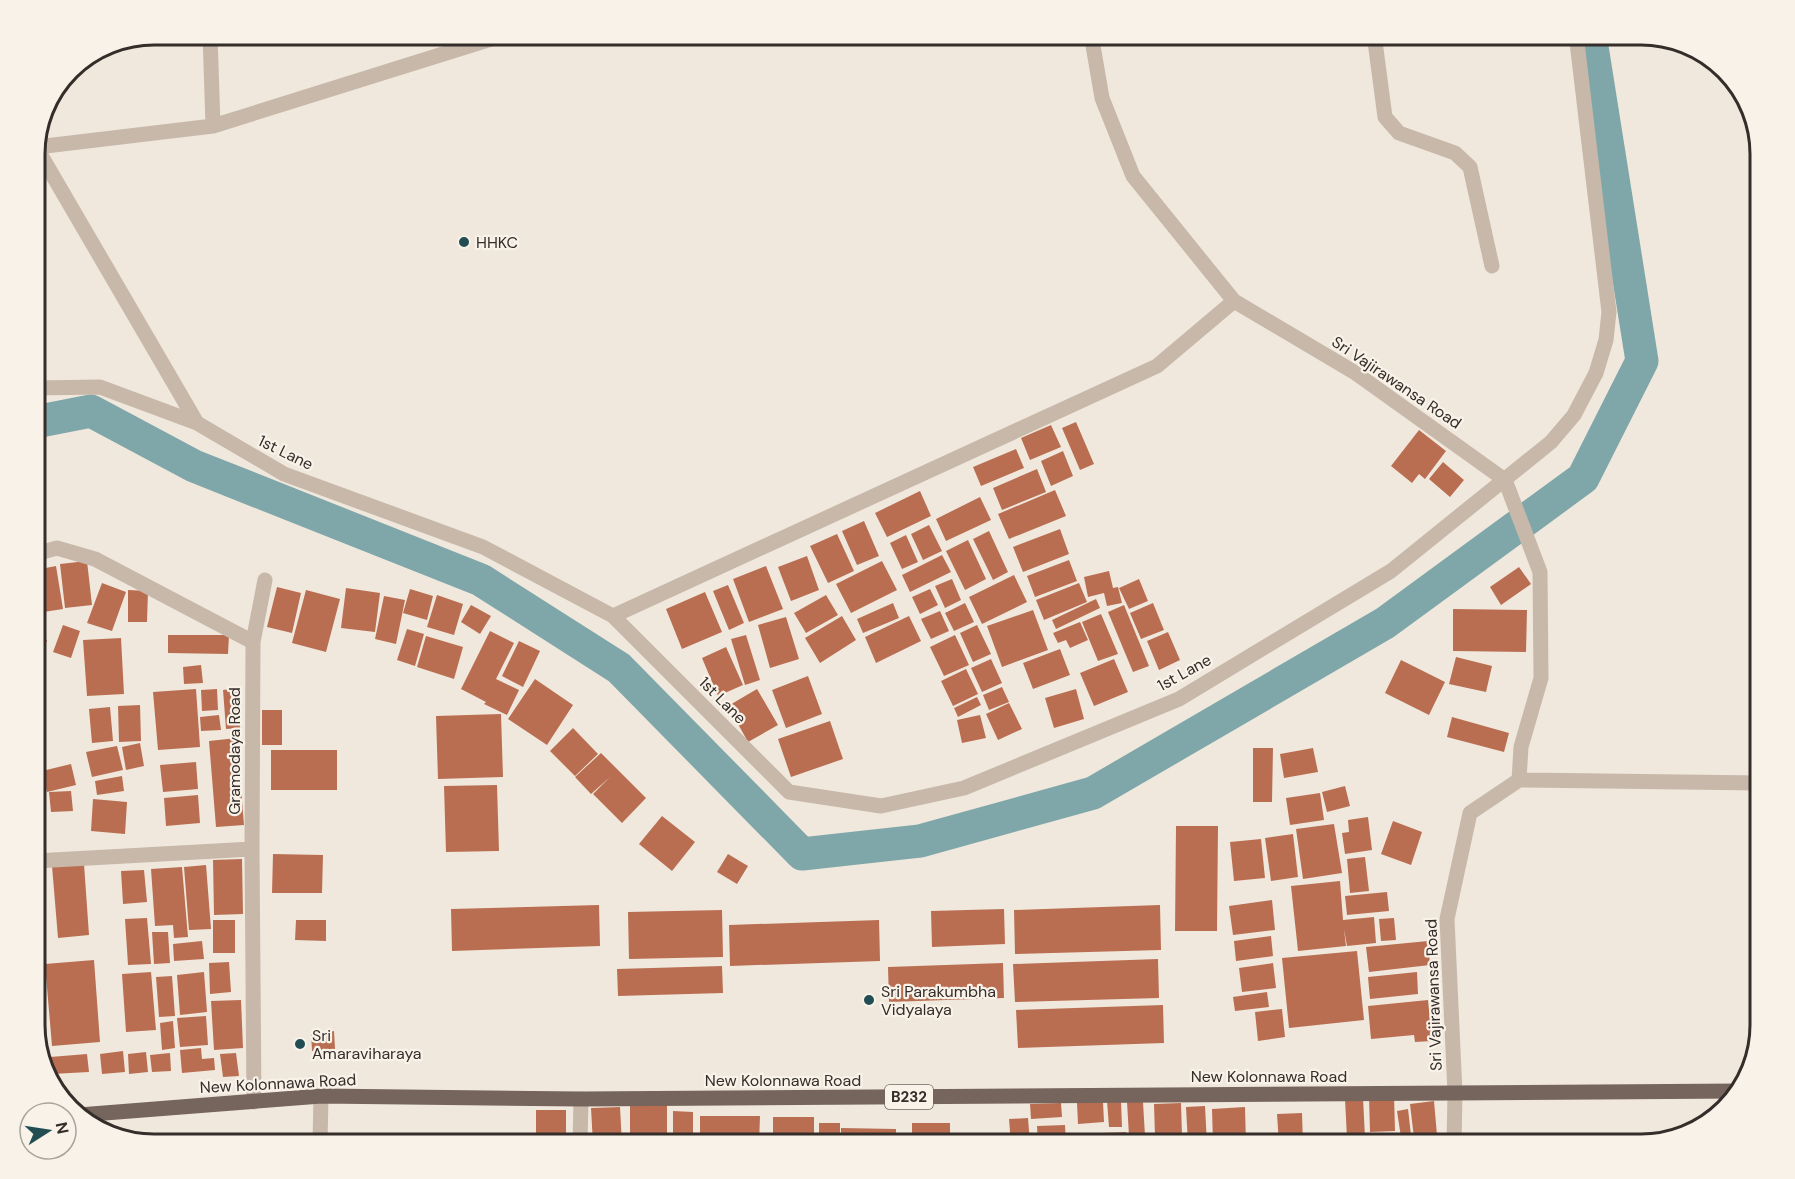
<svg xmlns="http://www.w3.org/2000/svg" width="1795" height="1179" font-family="'DM Sans',sans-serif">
	<rect width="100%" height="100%" fill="#f0e8dd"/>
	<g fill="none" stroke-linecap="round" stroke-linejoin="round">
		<path stroke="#7fa7aa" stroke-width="33" d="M35 422 91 411 194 466 481 580 619 668 802 854 920 841 1093 793 1385 623 1583 478 1642 361 1590 34"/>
	</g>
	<path fill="#ba6e51" d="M1076 422 1094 464 1080 470 1062 428Z
		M1051 425 1061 447 1030 460 1021 438Z
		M1419 430 1446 451 1425 479 1419 474 1412 483 1391 466Z
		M1016 449 1024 468 981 486 973 467Z
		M1063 451 1073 476 1051 486 1041 461Z
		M1443 462 1464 480 1450 497 1429 479Z
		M1037 469 1046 492 1002 510 993 488Z
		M1055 490 1066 516 1009 539 998 514Z
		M920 491 931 516 887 537 875 513Z
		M980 497 991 520 946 541 936 519Z
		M864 521 879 556 857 565 842 531Z
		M929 525 942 551 923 560 911 534Z
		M1060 529 1069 554 1023 572 1013 547Z
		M989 531 1008 572 993 580 973 539Z
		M837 534 854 571 828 583 810 546Z
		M906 535 918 562 902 569 890 543Z
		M968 540 986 579 965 590 946 551Z
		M942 555 951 572 910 592 902 575Z
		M807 556 819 590 791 601 778 567Z
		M1069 560 1077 581 1035 597 1027 576Z
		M87 561 92 605 65 608 60 564Z
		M882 561 897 590 851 613 836 584Z
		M56 566 63 609 37 613 35 600V570Z
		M766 566 783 609 749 622 733 579Z
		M1519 567 1531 584 1501 605 1490 587Z
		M1109 571 1113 588 1118 587 1122 603 1107 606 1104 593 1088 597 1084 577Z
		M1014 575 1027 602 982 624 969 597Z
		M952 579 961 600 945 608 935 586Z
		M1139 579 1148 601 1129 609 1119 588Z
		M102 583 126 592 112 631 87 623Z
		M1079 583 1087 602 1044 620 1036 600Z
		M728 585 744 623 729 630 713 591Z
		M277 587 301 593 292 633 267 627Z
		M346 588 380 593 375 632 341 628Z
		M410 589 433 596 427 620 403 613Z
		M930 589 938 605 920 614 912 597Z
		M128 590 148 591 147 622H128Z
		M306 590 340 599 326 652 292 643Z
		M705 592 722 632 682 649 666 609Z
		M437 595 463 604 454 635 427 627Z
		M826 595 838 615 806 633 794 613Z
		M384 596 405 600 396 644 375 639Z
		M1096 599 1100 608 1056 629 1052 620Z
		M893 603 899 618 863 633 857 619Z
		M965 603 974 622 954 631 945 613Z
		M1153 603 1164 630 1141 639 1130 613Z
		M471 605 491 616 480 634 461 622Z
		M1124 605 1149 666 1133 672 1108 612Z
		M1453 609 1527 610 1526 652 1453 651Z
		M1033 610 1048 650 1002 667 987 626Z
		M940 611 949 631 931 639 921 619Z
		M1101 614 1118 654 1098 661 1082 622Z
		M842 616 856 640 820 663 805 638Z
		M909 616 921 641 876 663 865 637Z
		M786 617 799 659 770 668 758 625Z
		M1080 622 1088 640 1070 648 1066 640 1058 643 1053 633Z
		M63 625 80 631 71 658 53 652Z
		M977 625 991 654 973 662 960 633Z
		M407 629 424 634 415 666 397 660Z
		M490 631 514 643 496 679 519 690 507 715 484 704 486 702 461 689Z
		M1168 632 1180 660 1159 670 1147 641Z
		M168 635H229L228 654 168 653Z
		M746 635 760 680 745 685 731 639Z
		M955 635 969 665 944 676 930 647Z
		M35 636 47 640 41 659 35 657Z
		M426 636 463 647 454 679 417 667Z
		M121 638 124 694 87 696 83 640Z
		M519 641 540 651 523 687 502 676Z
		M726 647 743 685 718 696 702 658Z
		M1060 649 1070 675 1033 689 1023 663Z
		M1456 657 1492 666 1486 692 1449 684Z
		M991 659 1002 683 982 692 971 668Z
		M1114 659 1128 692 1094 706 1080 673Z
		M1401 660 1445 682 1429 715 1385 693Z
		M201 665 203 683 184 684 183 667Z
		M966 669 978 694 953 706 941 681Z
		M808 676 822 714 786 728 772 690Z
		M535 679 573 705 547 745 508 719Z
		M1002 687 1009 702 989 710 983 695Z
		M237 688 240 728 226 729 223 690Z
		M196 689 200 747 158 750 153 692Z
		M217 689 218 710 202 711 201 690Z
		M757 689 778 725 748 742 728 706Z
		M1076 689 1084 719 1054 728 1045 698Z
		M977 697 981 705 958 717 954 708Z
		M1009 703 1022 729 998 740 986 714Z
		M140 705 141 741 119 742 118 706Z
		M110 707 113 741 92 743 89 709Z
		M262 710H282V745H262Z
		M501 714 503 777 438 779 436 716Z
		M219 715 221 730 201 731 200 717Z
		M980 715 986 738 962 743 957 720Z
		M1452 717 1509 733 1504 752 1447 737Z
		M830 721 843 759 791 777 778 739Z
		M573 728 598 754 575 776 550 751Z
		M237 738 244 825 216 827 209 741Z
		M140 743 144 766 126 770 122 747Z
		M117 746 123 770 92 777 86 752Z
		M1253 748H1273L1272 802H1253Z
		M1313 748 1318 772 1284 778 1280 754Z
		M271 750H337V790H271Z
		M601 753 646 798 622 823 593 794 610 777 591 794 575 777Z
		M196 762 198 789 163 792 160 765Z
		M71 764 76 785 47 792 42 771Z
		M122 776 124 791 97 795 95 781Z
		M497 785 499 851 446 852 444 786Z
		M1345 786 1350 806 1327 812 1322 792Z
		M35 790 45 791 40 830 35 829Z
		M71 791 73 811 51 812 49 792Z
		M1320 793 1324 820 1290 825 1286 798Z
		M198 795 200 823 166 826 164 798Z
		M93 799 127 802 125 834 91 831Z
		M662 816 695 842 672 871 639 844Z
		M1368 817 1372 850 1345 854 1342 833 1349 832 1348 820Z
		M1393 821 1422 832 1411 865 1381 854Z
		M1334 824 1342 873 1303 879 1296 829Z
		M1176 826H1218L1217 931H1175Z
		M1293 834 1298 877 1271 881 1265 838Z
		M1261 839 1265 878 1234 881 1230 842Z
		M273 854 323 855 322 893H272Z
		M728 854 748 866 737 884 717 872Z
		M1365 857 1369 891 1350 893 1347 859Z
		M242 859 243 914 214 915 213 860Z
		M84 864 89 935 58 938 52 866Z
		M206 865 211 929 189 930 184 867Z
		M182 867 188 937 174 938 173 925 155 926 151 869Z
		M144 870 147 902 123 904 121 871Z
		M41 873 46 947 35 948V874Z
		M1340 881 1343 920 1374 917 1376 943 1347 946 1344 929 1346 946 1298 951 1291 886Z
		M1387 892 1389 911 1347 915 1345 896Z
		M1272 900 1275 930 1233 935 1229 906Z
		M599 905 600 946 452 951 451 909Z
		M1160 905 1161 950 1015 954 1014 910Z
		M1004 909 1005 944 932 947 931 911Z
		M722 910 723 957 629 959 628 912Z
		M147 918 151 964 128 965 125 919Z
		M1394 918 1396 940 1381 941 1379 919Z
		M213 920H235V953H213Z
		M296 920H326V941L295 940Z
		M879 920 880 961 730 966 729 925Z
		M152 932H168L170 963 154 964Z
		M1271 936 1273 956 1236 961 1234 941Z
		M202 941 204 959 174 961 173 944Z
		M1428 941 1430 965 1369 972 1366 947Z
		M1357 951 1364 1020 1289 1028 1282 958Z
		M1158 959 1159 998 1015 1002 1013 964Z
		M94 960 100 1042 52 1046 45 964Z
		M229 962 231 992 210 994 209 963Z
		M1003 963 1004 998 889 1002 888 967Z
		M1273 963 1276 988 1242 992 1239 968Z
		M722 966 723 993 618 996 617 969Z
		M151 972 156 1030 126 1032 122 974Z
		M204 972 207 1012 180 1015 177 975Z
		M1417 972 1418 994 1370 999 1368 977Z
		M172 976 175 1016 159 1017 156 977Z
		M35 977H41L44 1008 35 1009Z
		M1267 992 1269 1007 1235 1011 1233 997Z
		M241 1000 243 1048 214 1050 211 1001Z
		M1428 1000 1432 1041 1415 1042 1414 1035 1371 1039 1368 1006Z
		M1163 1005 1164 1043 1018 1048 1016 1010Z
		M1282 1009 1285 1037 1258 1041 1255 1012Z
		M206 1016 208 1045 180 1047 177 1018Z
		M173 1021 175 1048 162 1050 160 1023Z
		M46 1028 47 1054 41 1055 35 1029Z
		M334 1031 335 1049 312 1051 311 1033Z
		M201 1048 202 1059 214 1058 215 1070 182 1073 180 1050Z
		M123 1051 125 1072 102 1074 100 1054Z
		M146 1052 148 1072 129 1074 128 1054Z
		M170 1053 171 1071 152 1072 150 1055Z
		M236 1053 239 1076 223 1077 220 1054Z
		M87 1054 89 1072 52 1074 50 1057Z
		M1394 1095 1395 1131 1370 1132 1369 1096Z
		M1363 1097 1365 1138H1347L1345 1099Z
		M1107 1101H1121L1122 1127H1109Z
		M1434 1101 1437 1135 1414 1138 1410 1104Z
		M1103 1102 1104 1122 1078 1124 1077 1103Z
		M1127 1102H1143L1145 1136H1129Z
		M1061 1103 1062 1117 1031 1119 1030 1104Z
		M1181 1103 1182 1135 1155 1136 1154 1104Z
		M630 1105H667V1144H630Z
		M1205 1106 1207 1144H1188L1186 1107Z
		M620 1107 622 1144H593L591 1108Z
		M1245 1107 1246 1144H1213L1212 1109Z
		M1408 1109 1412 1144H1402L1397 1111Z
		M536 1110H566V1144H536Z
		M673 1111 693 1112V1144H673Z
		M1302 1113 1303 1144H1279L1277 1114Z
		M700 1116H760L759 1144H700Z
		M773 1117H814V1144H773Z
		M1028 1118 1030 1144H1011L1009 1119Z
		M819 1123H840V1144H819Z
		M912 1123H950V1144H912Z
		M1065 1125 1066 1144H1038L1037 1126Z
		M841 1128 896 1129V1144H841Z
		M1126 1132 1127 1144H1103V1133Z
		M1081 1133H1096V1144H1082Z
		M1273 1135 1274 1144H1253L1252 1136Z
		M530 1139V1144H479V1141Z"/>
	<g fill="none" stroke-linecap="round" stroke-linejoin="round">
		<path stroke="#c7b8aa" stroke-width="15" d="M210 34 213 126
			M1091 34 1102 98 1133 176 1234 301 1354 372 1505 480 1540 572 1541 678 1521 747 1519 780
			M1374 34 1385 117 1399 133 1455 153 1470 167 1492 266
			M35 145 197 423 284 474 483 547 613 616 789 792 881 806 964 788 1179 699 1391 571 1551 442 1574 415 1596 373 1606 340 1609 312 1576 34
			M37 147 213 126 507 34
			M35 388 100 387 197 423
			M35 554 57 548 95 559 253 642 252 849 254 1102
			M613 616 1157 366 1234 301
			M253 642 265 580
			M35 861 252 849
			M320 1144 321 1096
			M580 1144 581 1099
			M1454 1144 1455 1093 1447 919 1470 813 1519 780 1760 783"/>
		<path stroke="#76655c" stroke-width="15" d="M79 1115 321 1096 581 1099 1740 1091"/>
	</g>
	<g fill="#224e53" stroke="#f8f2e9" stroke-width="2">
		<circle cx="464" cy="242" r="6"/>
		<circle cx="869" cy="1000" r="6"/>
		<circle cx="300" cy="1044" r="6"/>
	</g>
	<g text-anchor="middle" stroke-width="4.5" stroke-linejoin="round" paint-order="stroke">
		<rect fill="#f8f2e9" stroke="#706863" stroke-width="1.5" x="885" y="1085" width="48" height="24" rx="4.5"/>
		<g font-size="15" font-weight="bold" fill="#352d29">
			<text x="909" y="1102">B232</text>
		</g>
		<g font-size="16" fill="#352d29" stroke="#f8f2e9" text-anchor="start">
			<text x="476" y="248">HHKC</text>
			<text x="881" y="997">Sri Parakumbha<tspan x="881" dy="18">Vidyalaya</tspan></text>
			<text x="312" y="1041">Sri<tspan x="312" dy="18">Amaraviharaya</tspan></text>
		</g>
		<g font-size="16" fill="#352d29" stroke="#f8f2e9">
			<text transform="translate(1397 382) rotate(34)" y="6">Sri Vajirawansa Road</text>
			<text transform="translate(286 452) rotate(26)" y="6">1st Lane</text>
			<text transform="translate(1184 672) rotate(-29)" y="6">1st Lane</text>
			<text transform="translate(723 700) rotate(45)" y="6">1st Lane</text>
			<text transform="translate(234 751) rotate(-90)" y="6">Gramodaya Road</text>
			<text transform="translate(1433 995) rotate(-92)" y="6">Sri Vajirawansa Road</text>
			<text x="1269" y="1082">New Kolonnawa Road</text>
			<text x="783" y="1086">New Kolonnawa Road</text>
			<text transform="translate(278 1083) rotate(-3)" y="6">New Kolonnawa Road</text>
		</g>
	</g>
	<path d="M0 0H1795V1179H0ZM154 45H1641A109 109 0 0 1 1750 154V1025A109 109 0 0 1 1641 1134H154A109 109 0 0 1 45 1025V154A109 109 0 0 1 154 45Z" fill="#f8f2e9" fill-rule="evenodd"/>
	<path fill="none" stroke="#352d29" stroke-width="3" d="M154 45H1641A109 109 0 0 1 1750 154V1025A109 109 0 0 1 1641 1134H154A109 109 0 0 1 45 1025V154A109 109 0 0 1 154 45Z"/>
	<g transform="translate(48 1131) rotate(78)"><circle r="28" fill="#f8f2e9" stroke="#aaa39c" stroke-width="1.5"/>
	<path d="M0-4.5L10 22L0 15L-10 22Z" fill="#224e53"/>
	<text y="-9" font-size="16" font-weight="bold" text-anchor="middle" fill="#352d29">N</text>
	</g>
</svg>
